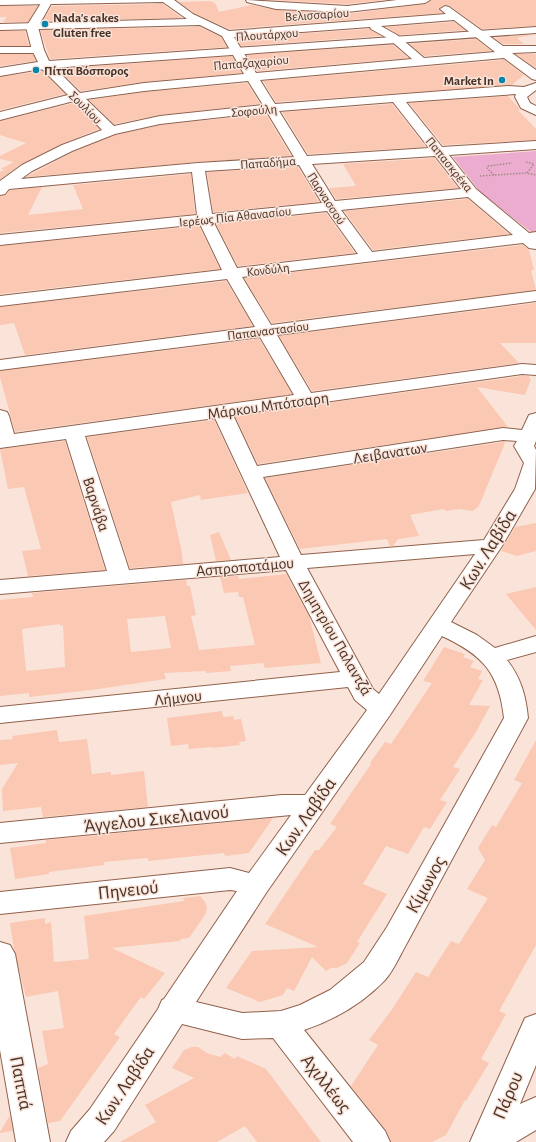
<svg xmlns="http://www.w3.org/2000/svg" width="536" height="1142" font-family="'Alegreya Sans',sans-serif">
	<rect width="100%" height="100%" fill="#fae4da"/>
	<path fill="#ebaccf" d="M536 151V232H531L480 192 453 157Z"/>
	<path fill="#fac8b3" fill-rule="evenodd" d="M271 0H384L347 4Z
		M431 0H536V26L482 29 450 6 445 5 438 9 442 13 229 29 194 13 179 2 210 1 215 3 219 12 252 5 276 10 347 14 425 4Z
		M163 4 182 18 43 21 52 6Z
		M0 6H38L28 22H3L7 17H0Z
		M454 22 465 30 399 35 386 27Z
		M200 27 221 37 227 47 50 59 40 30Z
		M369 29 381 36 241 46 237 38Z
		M0 31H25L29 46H0Z
		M536 34 517 38 524 44H503L494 38Z
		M476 39 491 51 424 56 409 44Z
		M393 45 408 58 257 71 247 55Z
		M0 54H33L36 61 0 66Z
		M516 54H534L536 55V68Z
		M232 56 242 73 144 82 81 91 58 69Z
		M504 60 524 75 512 85 276 102 263 81Z
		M42 71 65 94 0 110V77Z
		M247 83 260 104 160 115 114 124 89 100 144 92Z
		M508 96 520 109 518 110 536 129V140L443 145 409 103Z
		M74 103 99 129 61 144 21 164 0 179V172L4 170 1 169 14 162 0 159V156L26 143 0 135V121Z
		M392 104 426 147 308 154 282 112Z
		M266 114 291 156 198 162 26 177 73 152 115 135 160 125Z
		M434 158 458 188 336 199 329 188 356 186 343 164Z
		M298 167 319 202 213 212 207 172Z
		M191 174 195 214 0 233V196L6 195 10 190 42 187 28 215 83 209 73 185Z
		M468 199 509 234 373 250 344 211Z
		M326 213 355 253 238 266 216 224Z
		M199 226 220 269 0 294V246Z
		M523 245 529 250 534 270H531L536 290 272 323 244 278Z
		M226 281 253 326 25 355 14 323 0 325V307Z
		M536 303V343H500L519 363 312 391 279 336Z
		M259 339 292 394 15 432 0 377V371Z
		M522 376H529V378L531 379 525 395 477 387 508 427H503L258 464 235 416Z
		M214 420 248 493 201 500 200 495 171 502 182 553 183 564 130 568 87 437Z
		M65 441 105 570 28 576 22 551 41 549 24 487 8 489 0 449Z
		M503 442 505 443 479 506 473 511 459 509 446 511 443 509 410 515 419 536 398 539 393 546H390L387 539 300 549 265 478Z
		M536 523V551L517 556 501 551 515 527Z
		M219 532 231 560 216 561 210 535Z
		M286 574 309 616 321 663 265 668 263 663 230 666 231 671 206 673V671L164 673 166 679 91 690 29 697V693L0 696V600L33 597 32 593 186 580 187 586H190L196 615 191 616 199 650 255 645 243 597H239L238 592 224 593 220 577 238 576 239 579ZM165 616 171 648 131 652 127 619ZM60 624V626L63 625 65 667 26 671 22 629Z
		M536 587V630L506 594Z
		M444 647 465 654 463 657 474 661 470 667 482 671 478 679 483 680 469 705 490 706 476 732 453 767 460 769 440 800 447 802 430 829 424 827 408 854 386 846 363 884 387 894 357 942 360 943 347 963 337 968H331L326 971 312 957 294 991 287 988 283 995 260 1002 226 988 252 951 318 947 265 924 315 850H319L337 827 330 824 371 764 370 763 385 742 391 744 432 683 423 681Z
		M222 711 223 717 233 716 234 720 241 719 246 741 239 742 240 745 212 748V747L189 749 188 744 171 746 167 718Z
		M57 730 59 742 87 739 92 774 111 772V775L144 771 148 807 43 817 41 807 3 811 2 789 18 763 0 765V740L13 739 12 736Z
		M536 740V945L499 1011 506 1014 481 1059 489 1063 466 1101 465 1100 446 1135 432 1142H391L386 1130 351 1086 378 1045 369 1040 393 1008 416 972 428 977 451 941 459 944 488 898 467 889 485 860 478 848 492 825 496 827 522 783 514 780Z
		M273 818 249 853 225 856 224 853 148 861V858L104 862V865L49 872V874L15 879 10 848 46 843V840Z
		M200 896 205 902 207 908 205 915 189 938 181 939 180 941 112 948 165 973 144 999 141 997 114 1034 120 1037 60 1121 48 1123 38 1068 48 1064 42 1031 64 1028 58 991 26 997 14 949 10 923 45 918V924L51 922 54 962 89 959 84 916 184 901 183 898Z
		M192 1047H198L207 1053 220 1057 225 1053 235 1059 237 1056 266 1069 321 1142H257L245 1126 217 1142H120L156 1122 145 1105 194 1078 172 1068 184 1050Z
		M10 1115 13 1131 0 1133V1132Z"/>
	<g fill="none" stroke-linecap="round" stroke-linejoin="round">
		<g stroke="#91614c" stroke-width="2">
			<path id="street" d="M0 0H174L193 14 229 31 446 14 440 9 445 6 449 7 503 46H536V52L512 53 536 70V80L532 79 504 58 260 80 275 104 508 86 524 87 536 83V90L527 97 530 103 536 106V115L521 108 515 97 516 94 406 102 442 147 536 141V149L449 155 476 189 529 233 536 232V249L529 248 523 243 242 277 271 325 536 291V301L277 335 311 393 522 364 536 365V375L522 374 233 415 257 466 503 428 522 430 529 415 536 413V441L534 446 536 450 535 489 502 546 451 622 477 635 495 648 536 636V652L507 660C521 678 526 696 528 718L407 943C400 955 394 970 385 980 363 1003 334 1020 304 1030L385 1131 390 1142H353L273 1038 242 1039 182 1024 114 1131 104 1142H66L71 1131 90 1109 158 1009 162 1000 164 999 237 891 230 890 0 914V892L230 868 249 873 291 815 0 843V823L282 795H305L367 710 355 700 348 687 0 723V707L340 672 286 570 0 594V580L107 571 66 439 0 448V410L7 412 9 416 14 434 294 395 260 337 0 370V360L255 327 227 279 0 306V296L222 270 200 224 0 245V235L197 215 192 172 9 189 5 194 0 195V181L22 165 62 145 102 130 74 101 0 120V112L68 95 41 68 39 65 41 62H49L80 93 144 83 244 74 222 36 200 25 0 30V24L187 19 163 2 0 5ZM454 20 495 52 424 58 397 35 381 26ZM370 27 371 29 389 39 412 59 256 73 234 37ZM248 81 263 105 160 116 114 126 86 99 144 91ZM393 102 429 148 307 156 279 111ZM267 112 294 157 198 163 21 179 32 171 72 151 115 134 160 124ZM435 156 461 189 335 201 312 164ZM299 165 322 203 212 214 205 171ZM468 197 513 235 372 252 341 210ZM327 211 358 254 237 268 214 223ZM215 418 280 557 129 570 85 436ZM503 440 517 441 514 446 524 463 515 489 484 540 301 555 263 477ZM475 554 379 694 373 689 307 568ZM442 636C483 655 499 673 504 718L387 927 364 962 330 990 300 1005 281 1011 242 1013 196 1002 266 893 390 715Z
				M246 0 347 6 397 0H430L425 3 347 12 276 9 247 2Z
				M0 47H38L42 48 44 50 42 52 38 53H0Z
				M0 942 10 945 15 954 50 1142H16L0 1050Z
				M536 1014V1065L520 1104 536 1097V1130L516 1142H470L525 1018Z"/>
		</g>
		<g stroke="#91614c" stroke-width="2">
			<path id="secondary" d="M43 0H53L38 27 44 50 49 61 536 27V33L78 66 35 70 0 76V68L38 62 32 50 26 27Z"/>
		</g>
		<path stroke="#a18b81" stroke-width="1.5" stroke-dasharray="1.5 1.5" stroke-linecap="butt" d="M526 162 534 164 527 173
			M494 175 487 168 488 166 512 163
			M480 176 526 173 536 175"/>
		<use href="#street" fill="#fff" fill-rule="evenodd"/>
		<use href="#secondary" fill="#fff" fill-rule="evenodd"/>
	</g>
	<g fill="#0886a9" stroke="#fae4da" stroke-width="1.5">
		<circle cx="45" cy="24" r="4"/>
		<circle cx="36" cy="70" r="4"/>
		<circle cx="502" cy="80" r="4"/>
	</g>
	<g text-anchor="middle" stroke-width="3" stroke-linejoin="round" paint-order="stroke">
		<g font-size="13" fill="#483329" stroke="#fae4da">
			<text transform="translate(317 14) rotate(-4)" y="5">Βελισσαρίου</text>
			<text transform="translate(267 34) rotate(-4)" y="5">Πλουτάρχου</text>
			<text transform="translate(251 62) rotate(-5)" y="5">Παπαζαχαρίου</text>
			<text transform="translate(86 107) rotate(45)" y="5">Σουλίου</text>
			<text transform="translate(254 110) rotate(-5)" y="5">Σοφούλη</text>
			<text transform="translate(268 162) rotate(-4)" y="5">Παπαδήμα</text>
			<text transform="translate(450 164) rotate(51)" y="5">Παπασκρέκα</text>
			<text transform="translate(327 198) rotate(57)" y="5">Παρνασσού</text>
			<text transform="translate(235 216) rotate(-6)" y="5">Ιερέως Πία Αθανασίου</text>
			<text transform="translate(268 269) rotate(-7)" y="5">Κονδύλη</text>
			<text transform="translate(268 330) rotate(-7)" y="5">Παπαναστασίου</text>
		</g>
		<g font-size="13" font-weight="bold" fill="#483329" stroke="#fae4da" text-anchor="start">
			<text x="53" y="22">Nada's cakes<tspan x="53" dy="15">Gluten free</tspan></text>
			<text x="44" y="75">Πίττα Βόσπορος</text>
			<text x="494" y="85" text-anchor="end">Market In</text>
		</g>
		<g font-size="16" fill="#483329" stroke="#fae4da">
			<text transform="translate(268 405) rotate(-8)" y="6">Μάρκου Μπότσαρη</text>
			<text transform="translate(390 452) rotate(-9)" y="6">Λειβανατων</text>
			<text transform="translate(97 504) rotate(72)" y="6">Βαρνάβα</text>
			<text transform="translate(245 566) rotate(-5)" y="6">Ασπροποτάμου</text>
			<text transform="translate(336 637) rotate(60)" y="6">Δημητρίου Παλαντζά</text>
			<text transform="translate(178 697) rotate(-6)" y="6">Λήμνου</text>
		</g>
		<g font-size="19" fill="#483329" stroke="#fae4da">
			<text transform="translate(487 549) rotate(-58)" y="7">Κων. Λαβίδα</text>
			<text transform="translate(305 816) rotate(-55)" y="7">Κων. Λαβίδα</text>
			<text transform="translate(156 818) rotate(-6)" y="7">Άγγελου Σικελιανού</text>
			<text transform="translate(425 884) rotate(-61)" y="7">Κίμωνος</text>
			<text transform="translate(128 889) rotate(-6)" y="7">Πηνειού</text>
			<text transform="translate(22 1083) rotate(79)" y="7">Παππά</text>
			<text transform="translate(327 1083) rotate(52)" y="7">Αχιλλέως</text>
			<text transform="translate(124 1085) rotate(-56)" y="7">Κων. Λαβίδα</text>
			<text transform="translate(507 1095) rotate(-67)" y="7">Πάρου</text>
		</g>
	</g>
</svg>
